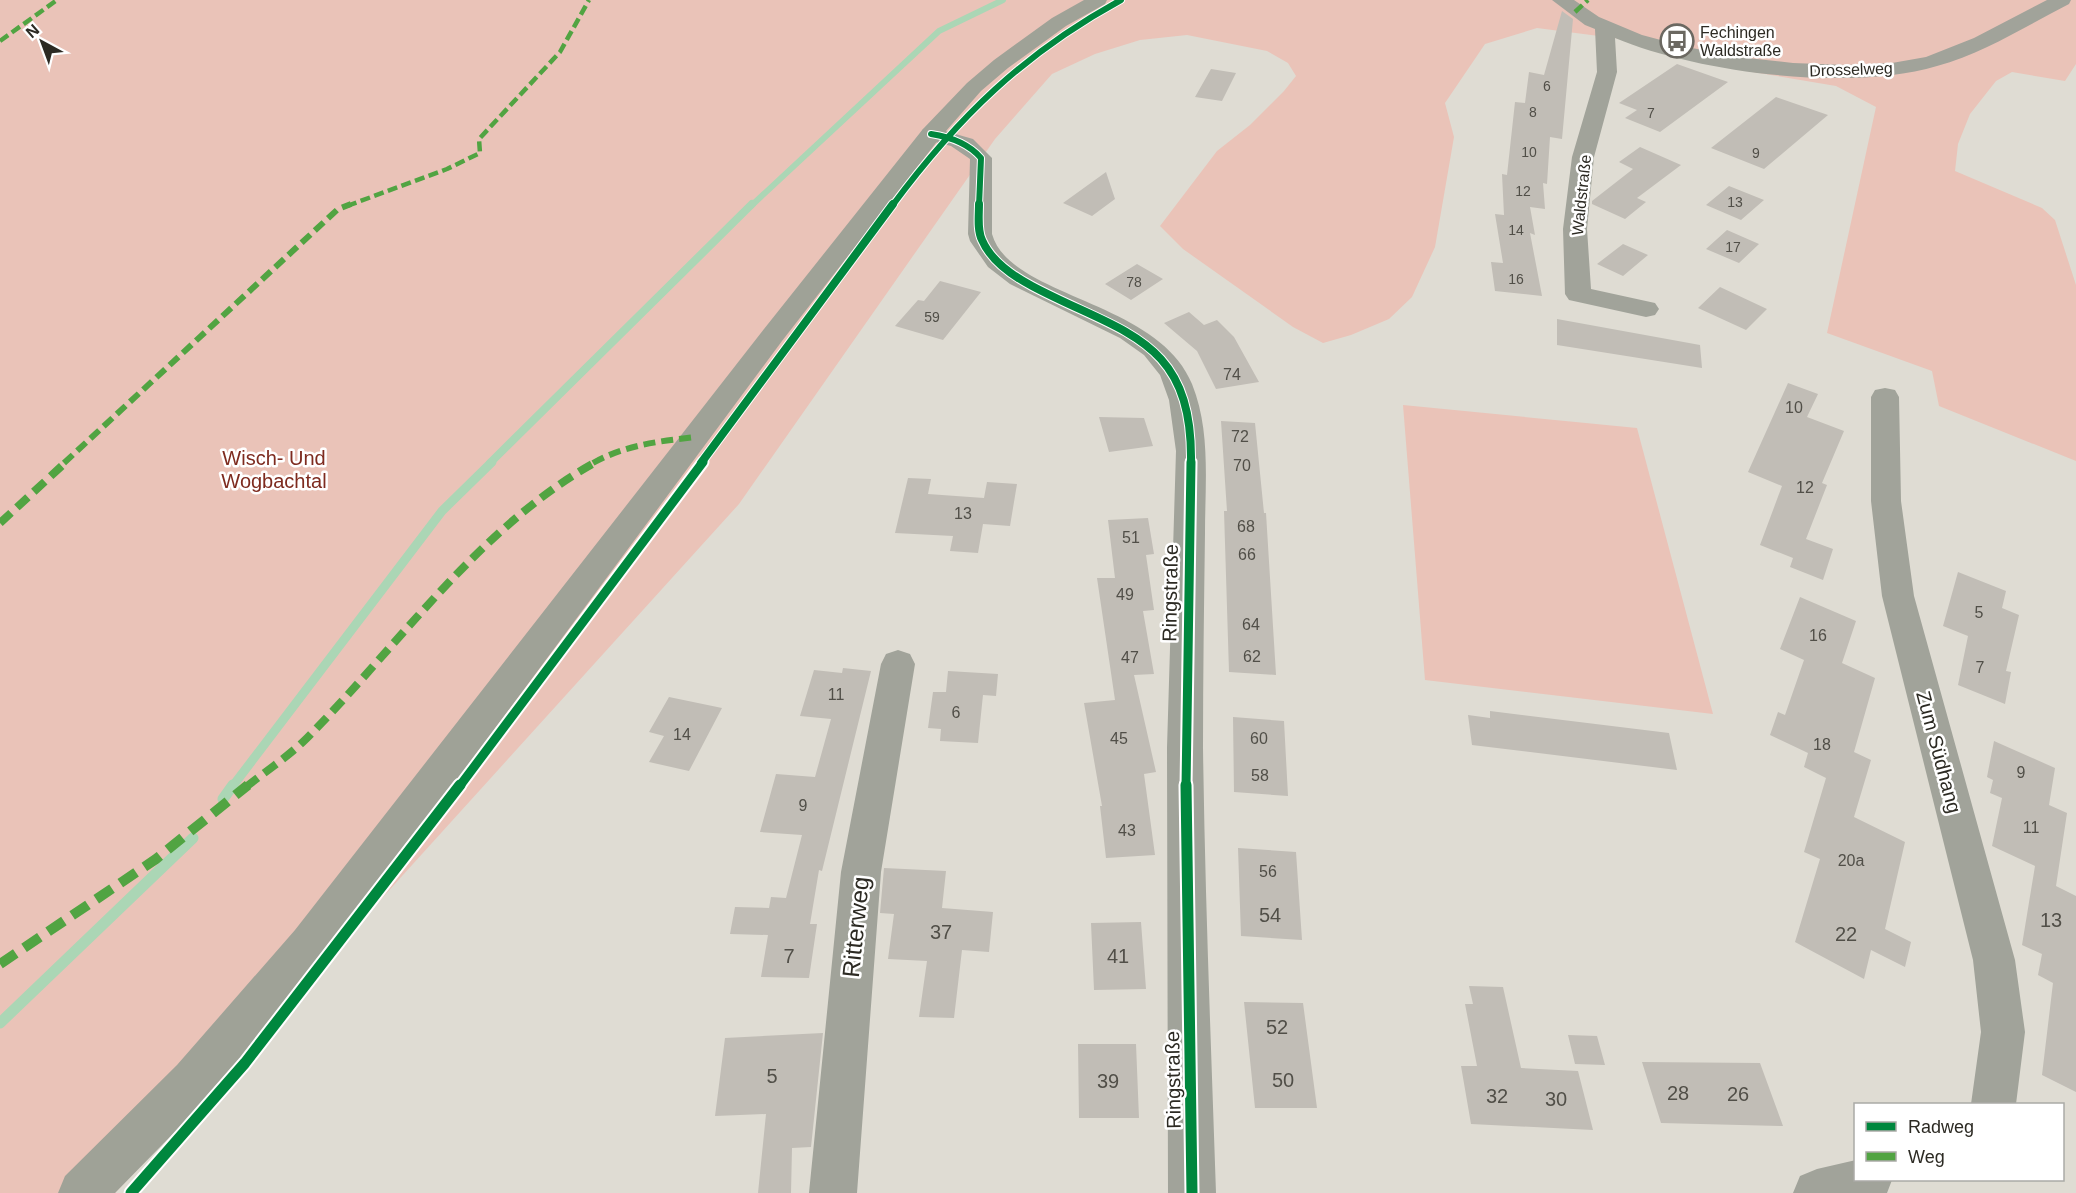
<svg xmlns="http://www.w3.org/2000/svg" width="2076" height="1193" font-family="Helvetica,sans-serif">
	<rect width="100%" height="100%" fill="#dfdcd3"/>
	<path fill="#eac3b8" d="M0 0H2076V64L2065 81 2012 72 1996 81 1970 114 1958 144 1955 171 2042 208 2055 220 2076 285V461L1939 406 1932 371 1827 333 1876 107 1836 86 1729 68 1622 39 1537 28 1485 44 1445 103 1454 137 1435 247 1412 297 1389 319 1351 335 1323 343 1293 327 1183 249 1160 226 1217 151 1250 125 1284 91 1296 76 1288 63 1267 51 1187 35 1140 40 1095 54 1052 74 995 139 739 504 115 1193H0Z
		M1403 405 1637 428 1713 714 1425 680Z"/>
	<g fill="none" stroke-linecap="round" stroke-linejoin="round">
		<path stroke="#abd6b5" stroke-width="6" d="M751 206 939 31 1003 0"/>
		<path stroke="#abd6b5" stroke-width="8" d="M490 463 752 204"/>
		<path stroke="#abd6b5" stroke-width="9" d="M232 787 442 511 492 462"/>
		<path stroke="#abd6b5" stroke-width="11" d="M223 799 233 785
			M0 1023 193 838"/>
	</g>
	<path fill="#c1bdb6" d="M1562 11 1573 19 1562 139 1550 137 1547 184 1543 183 1545 209 1530 207 1535 235 1530 233 1542 296 1495 291 1491 262 1503 263 1495 214 1504 215 1502 174 1507 175 1515 102 1525 103 1529 72 1544 75Z
		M1677 64 1728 82 1660 132 1625 118 1637 110 1619 103Z
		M1211 69 1236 73 1222 101 1195 97Z
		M1776 97 1828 115 1764 169 1711 148Z
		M1640 147 1681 165 1637 198 1646 202 1625 219 1592 204V201L1633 169 1619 162Z
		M1106 172 1115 199 1092 216 1063 203Z
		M1729 186 1764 200 1741 220 1706 205Z
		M1727 230 1759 244 1739 263 1706 249Z
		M1623 244 1648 255 1623 276 1597 264Z
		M1137 264 1163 279 1131 300 1105 284Z
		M940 281 981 292 943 340 895 326 918 300 924 301Z
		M1720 287 1767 309 1746 330 1698 308Z
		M1189 312 1204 325 1217 320 1234 337 1259 382 1216 389 1197 351 1164 323Z
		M1557 319 1700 345 1702 368 1557 345Z
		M1788 383 1818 394 1807 417 1844 431 1822 483 1827 485 1806 539 1833 549 1823 580 1790 567 1793 558 1760 545 1782 486 1748 472Z
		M1099 417 1144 418 1153 446 1109 452Z
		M1221 421 1255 423 1264 513H1266L1276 675 1229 672 1224 511H1227Z
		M908 478 931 479 928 494 984 498 987 482 1017 484 1010 526 983 524 978 553 950 551 953 536 895 533Z
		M1148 518 1154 554 1146 555 1154 610 1143 611 1154 674 1134 675 1156 772 1144 774 1155 855 1106 858 1100 806H1102L1084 703 1115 700 1097 578H1115L1108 520Z
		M1958 572 2006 591 2002 608 2019 615 2006 671 2011 672 2005 704 1958 685 1968 636 1943 626Z
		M1800 597 1856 621 1842 663 1875 678 1854 752 1871 760 1854 817 1905 842 1885 929 1911 942 1905 967 1871 950 1864 979 1795 942 1820 859 1804 852 1826 778 1804 767 1808 753 1770 735 1778 712 1785 715 1804 660 1780 649Z
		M843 668 871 671 822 871 819 870 810 924H817L809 978 761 977 768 935 730 934 735 907 769 908 771 897 786 898 802 835 760 832 776 774 815 777 831 719 800 716 814 670 842 673Z
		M948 671 998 674 996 696 983 695 978 743 940 741 941 729 928 728 933 692H946Z
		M669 697 722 708 689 771 649 762 664 736 649 732Z
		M1490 711 1669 733 1677 770 1472 745 1468 715 1490 718Z
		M1233 717 1284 721 1288 796 1234 792Z
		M1994 741 2055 768 2049 805 2067 813 2056 886 2076 896V1092L2042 1075 2053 983 2038 975 2042 954 2022 945 2035 866 1992 846 2002 798 1990 793 1993 780 1987 777Z
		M1238 848 1296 852 1302 940 1241 936Z
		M884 868 946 871 942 908 993 912 989 952 962 950 954 1018 919 1017 927 961 888 959 894 914 880 913Z
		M1141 922 1146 989 1094 990 1091 923Z
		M1469 986 1503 987 1521 1068 1578 1071 1593 1130 1471 1124 1461 1066H1477L1465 1004H1473Z
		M1244 1002 1303 1003 1317 1108H1255Z
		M823 1033 811 1147 792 1148 791 1193H758L766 1114 715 1116 725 1038Z
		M1568 1035 1597 1036 1605 1065 1575 1064Z
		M1078 1044H1136L1139 1118H1079Z
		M1642 1062 1760 1063 1783 1126 1661 1123Z"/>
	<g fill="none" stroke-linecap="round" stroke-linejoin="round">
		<path fill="#a1a39a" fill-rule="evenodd" d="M1552 0H1574L1599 17 1642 35 1687 47 1738 57 1793 63 1846 65 1892 63 1926 57 1974 38 2047 0H2071L2069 4C2026 26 1984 53 1937 66 1850 92 1699 73 1615 38L1617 72 1594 157 1587 229 1591 289 1655 303 1659 309 1655 315 1646 317 1569 300 1565 294 1563 229 1572 157 1597 72 1595 29 1585 25Z
			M931 127 973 139 992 158V234C1010 298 1158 300 1192 384 1211 431 1205 484 1205 533 1204 605 1203 676 1203 748 1205 896 1211 1045 1216 1193H1168L1167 748 1176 451 1169 400 1160 375 1144 355 1120 338 1010 284 988 267 970 241 968 234 970 159 951 146 923 139 920 134 923 129Z
			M1885 388 1895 390 1899 397 1901 501 1914 596 2015 960 2025 1032 2016 1104H1971L1981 1032 1973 960 1882 596 1871 501V397L1875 390Z
			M898 650 910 654 915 664 881 872 857 1193H809L841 872 881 664 886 654Z
			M1856 1160V1180H1892L1887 1193H1793L1800 1176 1817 1169Z"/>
		<path fill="#9fa297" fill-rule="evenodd" d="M1084 0H1107L1105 4 1066 26 1008 68 981 91 939 139 782 341 325 958 209 1097 115 1193H58L65 1176 177 1065 295 930 764 329 923 129 967 83 994 60 1052 18Z"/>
		<path stroke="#51a442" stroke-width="4.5" stroke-dasharray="10 4.5" stroke-linecap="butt" d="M1575 12 1588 0
			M0 41 57 0
			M347 206 447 169 480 153 479 139 560 52 589 0"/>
		<path stroke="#51a442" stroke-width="6" stroke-dasharray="12 6" stroke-linecap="butt" d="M64 463 338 209 351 204
			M593 463C625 445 660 441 696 437"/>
		<path stroke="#51a442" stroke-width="8" stroke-dasharray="15 8" stroke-linecap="butt" d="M0 523 66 462
			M246 787C266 771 289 756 307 738 398 646 481 525 596 462"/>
		<path stroke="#51a442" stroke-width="10" stroke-dasharray="19 10" stroke-linecap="butt" d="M0 964 156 859 248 785"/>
		<g stroke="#fff" stroke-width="8">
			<path id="cycleway-far3" d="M931 134C951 137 968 143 981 158L979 206
				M892 206C958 117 1024 53 1121 0"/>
		</g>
		<g stroke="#fff" stroke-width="10">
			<path id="cycleway-far2" d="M979 204C979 215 977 230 982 240 991 261 1013 276 1032 286 1122 334 1193 337 1191 463
				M701 463 893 204"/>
		</g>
		<g stroke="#fff" stroke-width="13">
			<path id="cycleway-far1" d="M459 787 703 462
				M1186 787 1191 462"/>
		</g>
		<g stroke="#fff" stroke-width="15">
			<path id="cycleway" d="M1186 785 1192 1193
				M131 1193 245 1063 460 785"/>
		</g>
		<use href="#cycleway-far3" stroke="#00873e" stroke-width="6"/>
		<use href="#cycleway-far2" stroke="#00873e" stroke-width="8"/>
		<use href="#cycleway-far1" stroke="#00873e" stroke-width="9"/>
		<use href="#cycleway" stroke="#00873e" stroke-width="11"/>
	</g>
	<defs>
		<g id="bus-ring" transform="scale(1.725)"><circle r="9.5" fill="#fff" stroke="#6b6861" stroke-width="1.5"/><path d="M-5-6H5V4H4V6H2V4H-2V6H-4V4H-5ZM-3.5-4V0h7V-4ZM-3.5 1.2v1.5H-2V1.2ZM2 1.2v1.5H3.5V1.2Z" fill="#6b6861"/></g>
	</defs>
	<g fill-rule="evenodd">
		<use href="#bus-ring" x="1677" y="41"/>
	</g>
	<g text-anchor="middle" stroke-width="5" stroke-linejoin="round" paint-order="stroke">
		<g font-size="14" fill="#514f48">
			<text x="1547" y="91">6</text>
			<text x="1533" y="117">8</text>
			<text x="1651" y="118">7</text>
			<text x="1529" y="157">10</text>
			<text x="1756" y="158">9</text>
			<text x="1523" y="196">12</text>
			<text x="1735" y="207">13</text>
			<text x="1516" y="235">14</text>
			<text x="1733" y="252">17</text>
			<text x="1516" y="284">16</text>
			<text x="1134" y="287">78</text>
			<text x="932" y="322">59</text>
		</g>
		<g font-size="16" fill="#2c2a23" stroke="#fff" text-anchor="start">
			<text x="1700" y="38">Fechingen<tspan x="1700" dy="18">Waldstraße</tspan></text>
		</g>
		<g font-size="16" fill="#2c2a23" stroke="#fff">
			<text transform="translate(1851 69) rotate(-2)" y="6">Drosselweg</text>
			<text transform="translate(1581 195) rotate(-84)" y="6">Waldstraße</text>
		</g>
		<g font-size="16" fill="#514f48">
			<text x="1232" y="380">74</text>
			<text x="1794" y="413">10</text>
			<text x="1240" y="442">72</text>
			<text x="1242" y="471">70</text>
			<text x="1805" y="493">12</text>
			<text x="963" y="519">13</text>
			<text x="1246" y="532">68</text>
			<text x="1131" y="543">51</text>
			<text x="1247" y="560">66</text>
			<text x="1125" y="600">49</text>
			<text x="1979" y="618">5</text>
			<text x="1251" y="630">64</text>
			<text x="1818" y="641">16</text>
			<text x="1252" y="662">62</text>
			<text x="1130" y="663">47</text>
			<text x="1980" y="673">7</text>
			<text x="836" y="700">11</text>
			<text x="956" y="718">6</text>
			<text x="682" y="740">14</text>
			<text x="1119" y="744">45</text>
			<text x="1259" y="744">60</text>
			<text x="1822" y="750">18</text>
			<text x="2021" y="778">9</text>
			<text x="1260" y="781">58</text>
			<text x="803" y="811">9</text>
			<text x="2031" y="833">11</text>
			<text x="1127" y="836">43</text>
			<text x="1851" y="866">20a</text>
			<text x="1268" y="877">56</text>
		</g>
		<g font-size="20" fill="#7e2b1f" stroke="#fff">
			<text x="274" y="465">Wisch- Und<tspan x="274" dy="23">Wogbachtal</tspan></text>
		</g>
		<g font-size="20" fill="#2c2a23" stroke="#fff">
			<text transform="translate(1170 593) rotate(-89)" y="7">Ringstraße</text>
			<text transform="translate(1939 752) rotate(75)" y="7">Zum Südhang</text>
			<text transform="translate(1173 1080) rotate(-91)" y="7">Ringstraße</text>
		</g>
		<g font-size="20" fill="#514f48">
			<text x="1270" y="922">54</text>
			<text x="2051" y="927">13</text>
			<text x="941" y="939">37</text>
			<text x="1846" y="941">22</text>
			<text x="789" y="963">7</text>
			<text x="1118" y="963">41</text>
			<text x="1277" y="1034">52</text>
			<text x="772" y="1083">5</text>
			<text x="1283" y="1087">50</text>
			<text x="1108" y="1088">39</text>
			<text x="1678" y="1100">28</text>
			<text x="1738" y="1101">26</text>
			<text x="1497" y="1103">32</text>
			<text x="1556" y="1106">30</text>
		</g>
		<g font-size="24" fill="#2c2a23" stroke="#fff">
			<text transform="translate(856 927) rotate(-84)" y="8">Ritterweg</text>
		</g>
	</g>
	<rect x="1854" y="1103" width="210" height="78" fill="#ffffff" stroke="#abaaa7" stroke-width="1.5"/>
	<rect x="1866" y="1122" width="30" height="9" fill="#00873e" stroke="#abaaa7" stroke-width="1.5"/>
	<text x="1908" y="1133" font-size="18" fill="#2c2a23">Radweg</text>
	<rect x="1866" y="1152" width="30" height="9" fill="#51a442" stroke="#abaaa7" stroke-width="1.5"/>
	<text x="1908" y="1163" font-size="18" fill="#2c2a23">Weg</text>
	<g transform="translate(42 42) rotate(319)" stroke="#ffffff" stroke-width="4.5" paint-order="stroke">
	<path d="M0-4.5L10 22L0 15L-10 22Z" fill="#2c2a23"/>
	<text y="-9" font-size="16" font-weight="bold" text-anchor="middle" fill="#2c2a23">N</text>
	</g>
</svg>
